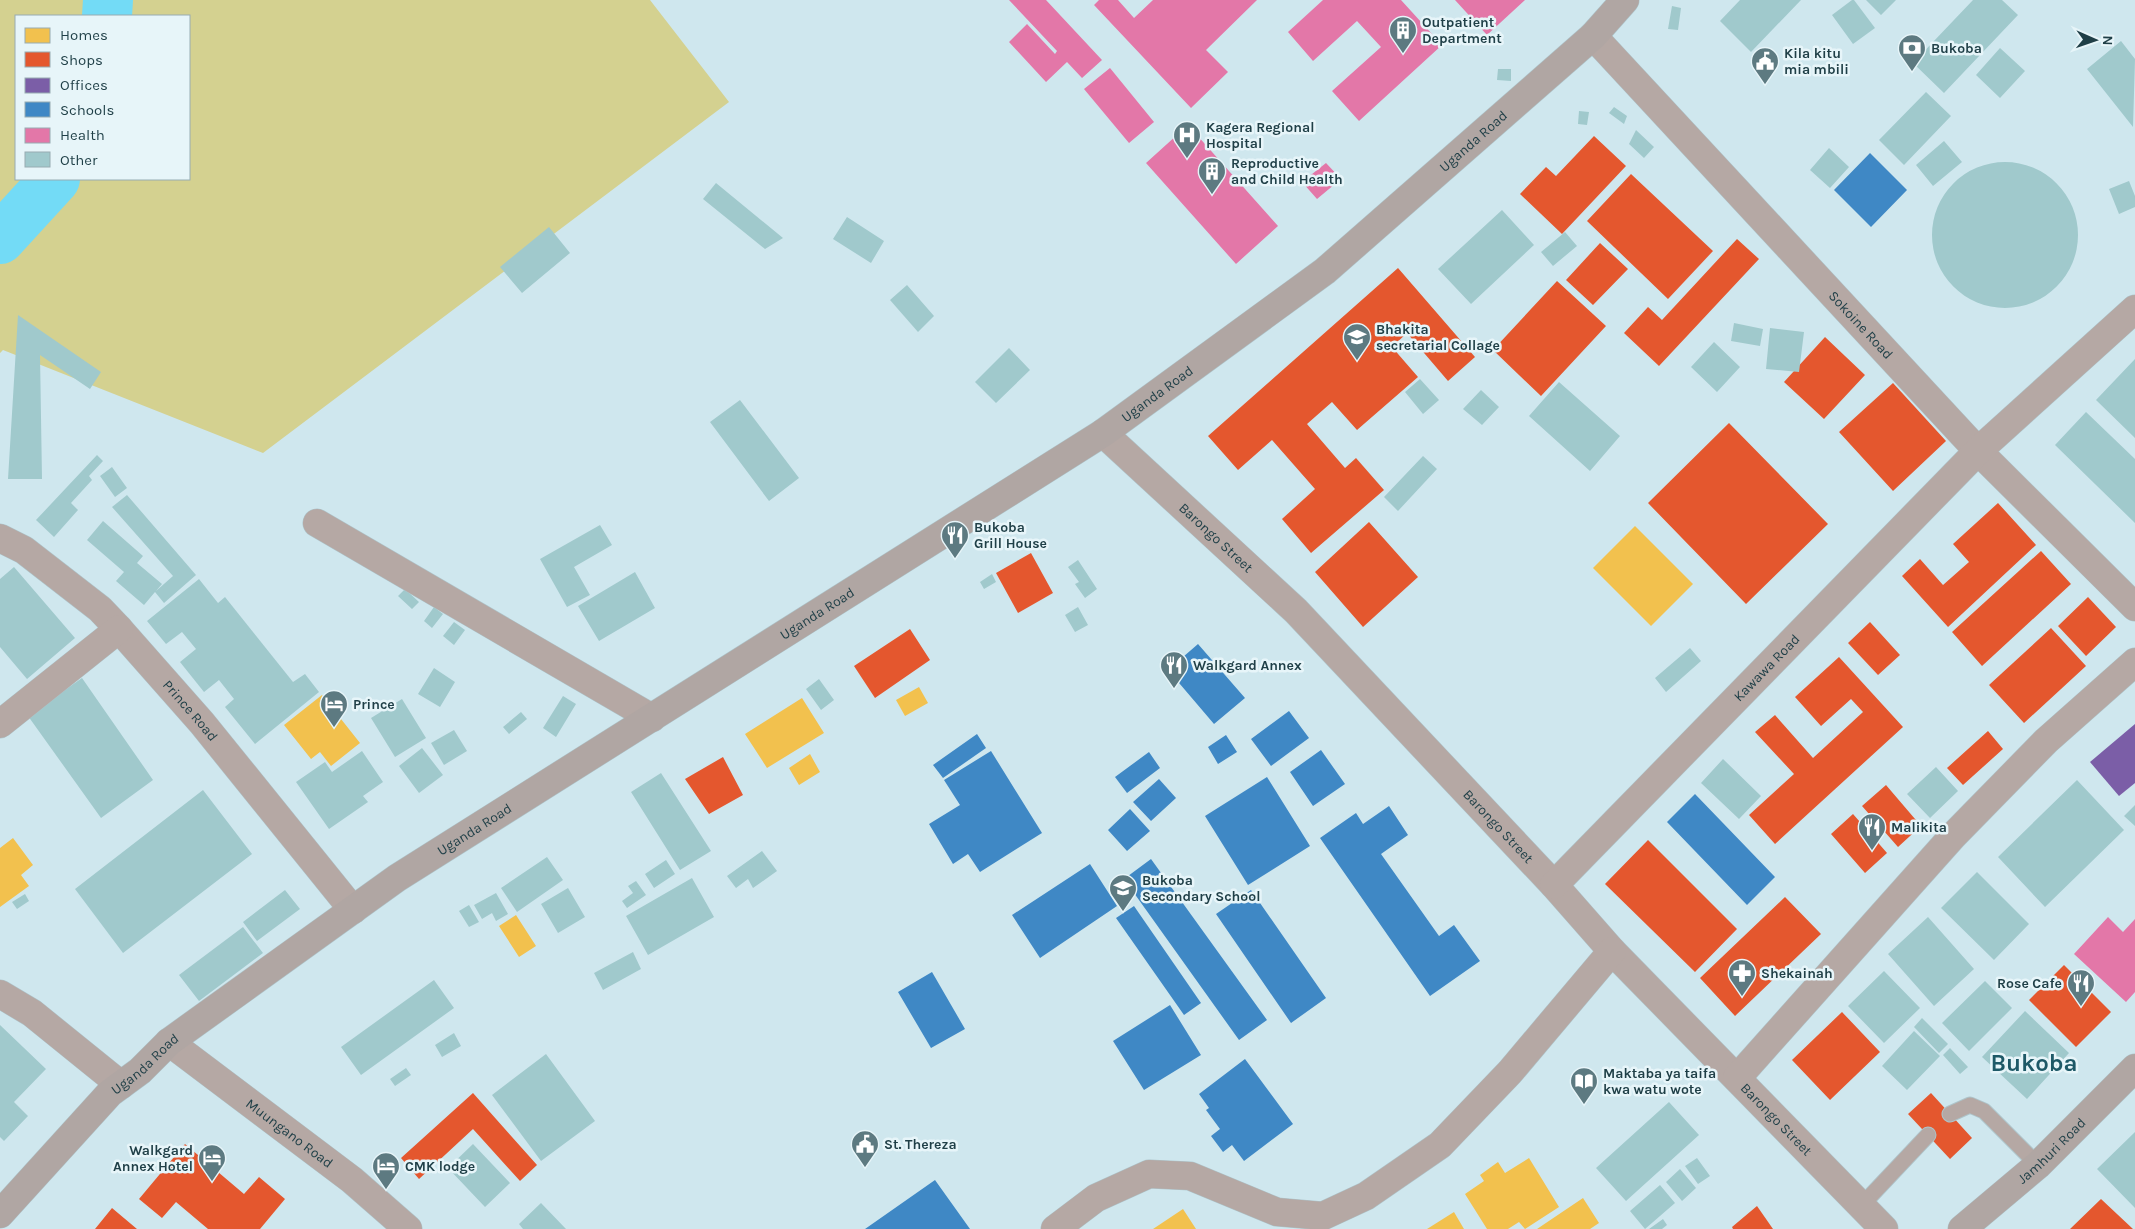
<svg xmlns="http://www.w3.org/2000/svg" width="2135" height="1229" font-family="Karla,sans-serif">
	<rect width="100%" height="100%" fill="#cfe7ee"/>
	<path fill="#d4d190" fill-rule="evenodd" d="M0 0H650L729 102 263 453 3 350 0 353ZM16 16H189V179H16Z"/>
	<path fill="#f2c14e" d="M1635 526 1693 584 1651 626 1593 568Z
		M919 687 928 703 905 716 896 700Z
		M322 695 360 743 331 766 320 752 311 759 284 725Z
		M802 698 824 733 767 768 745 734Z
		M810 754 820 772 799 785 789 768Z
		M13 838 33 865 21 875 29 886 0 907V848Z
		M516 915 536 946 519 957 499 926Z
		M1529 1158 1559 1207 1525 1229 1519 1222 1508 1229H1487L1465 1194 1484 1181 1480 1175 1498 1162 1505 1173Z
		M1583 1198 1599 1223 1590 1229H1537Z
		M1183 1209 1196 1229H1153Z
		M1454 1212 1464 1229H1427Z"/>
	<path fill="#e4572e" d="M1594 136 1626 166 1562 234 1520 194 1546 167 1556 176Z
		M1631 174 1713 251 1668 299 1587 221Z
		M1737 239 1759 259 1659 366 1624 333 1648 307 1662 320Z
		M1600 243 1628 269 1593 305 1566 280Z
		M1398 268 1475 357 1448 381 1407 333 1392 347 1418 377 1357 430 1332 402 1307 424 1345 468 1356 458 1384 490 1311 553 1282 519 1315 489 1272 440 1238 470 1208 436Z
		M1557 281 1606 326 1541 396 1493 350Z
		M1825 337 1865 375 1824 419 1784 382Z
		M1893 383 1946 441 1893 491 1839 432Z
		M1729 423 1828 524 1746 604 1648 503Z
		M1998 503 2036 545 1948 627 1902 576 1920 559 1943 585 1969 562 1953 544Z
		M1369 522 1418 577 1363 627 1315 572Z
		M2041 551 2071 584 1982 666 1952 632Z
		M1031 553 1053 593 1018 613 996 573Z
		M2088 597 2116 627 2086 656 2058 626Z
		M1870 622 1900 655 1878 675 1848 643Z
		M2051 628 2086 666 2024 723 1989 685Z
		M910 629 930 660 875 698 854 666Z
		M1839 657 1903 727 1775 844 1749 815 1794 774 1755 732 1775 715 1813 758 1863 712 1851 699 1821 726 1795 697Z
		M1988 731 2003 749 1963 785 1947 768Z
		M723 757 743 795 709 814 685 779Z
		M1886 785 1921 826 1898 847 1862 806Z
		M1853 814 1887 853 1865 873 1831 834Z
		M1648 840 1737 929 1695 972 1605 884Z
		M1785 897 1821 934 1735 1016 1700 978Z
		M2064 965 2111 1012 2076 1047 2029 1000Z
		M1842 1012 1880 1052 1830 1100 1792 1060Z
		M473 1093 537 1165 520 1181 473 1129 419 1179 401 1158Z
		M1931 1093 1972 1138 1950 1159 1908 1114Z
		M185 1144 244 1194 259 1177 285 1199 260 1229H208L176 1202 162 1218 139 1199Z
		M2101 1199 2133 1229H2070Z
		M1757 1206 1773 1229H1733L1732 1227Z
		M112 1208 137 1229H95Z"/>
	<path fill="#7b5ea7" d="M2135 724V783L2119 796 2090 762Z"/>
	<path fill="#3f88c5" d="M1870 153 1907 190 1871 227 1834 190Z
		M1198 644 1245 698 1214 724 1168 670Z
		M1289 711 1309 738 1271 766 1251 739Z
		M977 734 986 748 943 778 933 765Z
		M1226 735 1237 752 1218 764 1208 747Z
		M1321 750 1345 784 1313 806 1290 772Z
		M991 751 1042 833 980 872 968 854 953 864 929 824 960 805 944 780Z
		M1149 752 1160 768 1127 793 1115 777Z
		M1267 777 1310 846 1248 885 1205 816Z
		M1159 779 1176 798 1151 821 1133 802Z
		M1695 794 1775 877 1747 905 1667 822Z
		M1389 806 1408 835 1381 854 1439 936 1454 925 1480 961 1430 996 1320 838 1356 813 1363 824Z
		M1130 809 1150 831 1127 851 1108 830Z
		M1151 859 1267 1020 1239 1040 1124 879Z
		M1090 864 1117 906 1040 958 1012 915Z
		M1251 890 1326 998 1291 1023 1216 914Z
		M1134 906 1201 1003 1184 1015 1116 918Z
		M932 972 965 1029 931 1048 898 992Z
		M1170 1005 1201 1055 1144 1090 1113 1041Z
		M1245 1059 1293 1124 1244 1161 1232 1145 1223 1152 1211 1136 1220 1129 1206 1110 1209 1108 1199 1094Z
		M935 1180 970 1229H865Z"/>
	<path fill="#e377a8" d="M1009 0H1046L1102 60 1082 78 1067 62 1046 82 1009 42 1027 24 1055 54 1057 51Z
		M1099 0H1118L1134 18 1153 0H1257L1206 50 1228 72 1191 108 1094 5Z
		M1323 0H1401L1442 45 1359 121 1332 91 1381 47 1357 21 1313 61 1288 32Z
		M1455 0H1525L1487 35Z
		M1110 68 1154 122 1129 143 1084 89Z
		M1188 125 1278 226 1236 264 1146 163Z
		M1326 163 1341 179 1317 199 1302 182Z
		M2108 917 2123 932 2135 919V992L2126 1002 2074 954Z"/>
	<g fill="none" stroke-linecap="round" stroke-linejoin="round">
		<path stroke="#73dbf6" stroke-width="50" d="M107 16 108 0
			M0 239 55 179"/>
	</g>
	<path fill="#a0c9cc" d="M1740 0H1801L1751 52 1720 21Z
		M1852 0H1854L1875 28 1853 44 1832 15Z
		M1866 0H1896L1881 15Z
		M1973 0H2002L2018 15 1944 93 1913 63Z
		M1672 6 1681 8 1678 30 1668 29Z
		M2121 41 2135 59 2133 127 2087 69Z
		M2000 48 2025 71 2000 98 1976 75Z
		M1498 69H1511V81L1497 80Z
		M1926 92 1951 116 1904 165 1879 140Z
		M1614 107 1627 116 1624 124 1609 113Z
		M1579 111 1589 112 1587 125 1578 124Z
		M1636 130 1654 147 1644 158 1629 144Z
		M1944 141 1962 162 1933 186 1916 165Z
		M1829 148 1849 167 1830 188 1810 170Z
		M1932 235a73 73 0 1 1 146 0a73 73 0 1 1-146 0Z
		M2129 181 2135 196V207L2119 214 2109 189Z
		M716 183 783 238 765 249 703 199Z
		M1502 210 1534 245 1471 304 1438 269Z
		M847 217 884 241 871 263 833 239Z
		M549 227 570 253 522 293 500 267Z
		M1565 232 1577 246 1553 266 1541 252Z
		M907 285 934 316 918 332 890 300Z
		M18 315 101 372 90 389 40 355 42 479H8Z
		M1734 323 1763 329 1760 346 1731 341Z
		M1770 328 1804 332 1799 372 1766 369Z
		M1714 342 1740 367 1717 392 1691 367Z
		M1009 348 1030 370 996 403 975 382Z
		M2135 359V438L2096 400Z
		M1420 379 1439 400 1423 414 1405 392Z
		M1559 382 1620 436 1590 471 1529 416Z
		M1481 390 1499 407 1482 425 1463 409Z
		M740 400 799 478 769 501 710 422Z
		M2086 412 2135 459V523L2055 445Z
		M97 455 103 461 89 476 92 480 71 503 78 510 54 537 36 520Z
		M1423 456 1437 469 1398 511 1384 497Z
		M112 467 127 488 115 497 100 476Z
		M127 495 196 575 164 603 155 592 144 605 116 581 124 572 87 540 103 521 143 556 137 563 162 584 156 591 173 576 112 507Z
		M600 525 612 545 574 567 590 595 567 607 540 559Z
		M1078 560 1097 589 1085 598 1075 584 1079 582 1068 567Z
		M14 567 75 638 27 679 0 647V579Z
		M635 572 655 608 599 641 578 606Z
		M992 574 996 582 984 589 980 582Z
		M199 579 218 603 225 597 293 682 305 674 319 692 255 744 225 707 234 699 219 680 204 692 180 662 196 649 182 632 166 644 147 621Z
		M405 589 419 602 412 609 398 596Z
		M434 607 443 614 432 628 424 621Z
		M1078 607 1088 625 1075 632 1065 615Z
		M454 622 465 630 454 645 443 636Z
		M1690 648 1701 661 1666 692 1655 678Z
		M434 668 455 682 440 707 418 694Z
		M82 678 153 780 101 818 28 716Z
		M819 679 834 700 821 710 806 689Z
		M563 696 576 704 556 737 543 728Z
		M402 699 426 738 395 757 371 718Z
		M521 712 527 719 509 734 503 727Z
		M454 730 467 751 444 765 431 743Z
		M422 748 443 775 419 793 399 766Z
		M362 751 383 782 363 796 368 802 329 829 296 782 325 762 332 772Z
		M1723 759 1761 796 1739 819 1701 783Z
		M1936 767 1958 791 1930 818 1907 794Z
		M661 773 711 851 680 870 631 792Z
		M2077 780 2124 830 2045 907 1998 857Z
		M203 790 252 854 123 953 75 889Z
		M2135 805V826L2124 816Z
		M762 851 777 871 753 888 748 879 736 888 727 876Z
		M547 857 563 880 517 912 501 888Z
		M666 860 675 874 654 888 645 874Z
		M1977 872 2029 924 1994 960 1941 908Z
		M692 878 714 917 648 955 626 916Z
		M636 881 646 895 627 908 622 901 633 893 628 886Z
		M568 888 585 917 558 933 541 904Z
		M285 890 300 909 257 941 243 922Z
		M496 893 508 914 496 921 492 913 482 919 474 905Z
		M25 894 29 901 17 909 12 902Z
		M469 905 479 922 469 927 459 911Z
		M1928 917 1974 969 1934 1006 1888 954Z
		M243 927 263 953 199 1001 179 975Z
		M633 952 641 969 603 990 594 973Z
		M1884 971 1920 1008 1884 1043 1848 1006Z
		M434 980 454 1008 361 1075 341 1047Z
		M1985 981 2012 1008 1969 1051 1942 1023Z
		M2025 1011 2069 1053 2027 1099 1982 1057Z
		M1922 1018 1948 1044 1939 1053 1914 1027Z
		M0 1025 46 1069 14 1102 28 1116 4 1141 0 1137Z
		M1914 1031 1940 1056 1907 1090 1882 1066Z
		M454 1033 461 1046 442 1057 435 1045Z
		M1950 1048 1968 1067 1960 1074 1943 1055Z
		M546 1054 595 1121 541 1161 492 1095Z
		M406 1068 411 1075 395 1086 390 1079Z
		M1669 1102 1699 1135 1626 1201 1596 1168Z
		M2135 1132V1208L2097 1169Z
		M473 1144 510 1183 485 1207 448 1168Z
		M1697 1158 1710 1176 1698 1184 1685 1166Z
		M1680 1169 1696 1188 1682 1201 1666 1182Z
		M1660 1185 1675 1203 1645 1229 1630 1211Z
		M541 1203 566 1229H523L519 1224Z
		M1663 1219 1667 1225 1662 1229H1649Z"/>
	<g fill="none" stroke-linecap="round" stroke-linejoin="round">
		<g stroke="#aec4ca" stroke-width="17">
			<path id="lane" d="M1950 1114 1970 1105 1984 1111 2038 1165
				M1861 1206 1928 1135"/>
		</g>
		<g stroke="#aec4ca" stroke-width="29">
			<g id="street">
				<path id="s1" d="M1593 36 1978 451 2135 607"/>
				<path id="s2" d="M1103 433 1296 611 1554 885 1612 951 1884 1229"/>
				<path d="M317 523 652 718"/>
				<path id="s3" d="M0 538 24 550 100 609 119 629 202 723 353 910"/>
				<path d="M0 724 119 629"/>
				<path id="s4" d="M1554 885 1978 451 2135 309"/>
				<path d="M0 994 32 1013 121 1085"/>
				<path id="s5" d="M169 1042 352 1180 408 1229"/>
				<path d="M1737 1078 1953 836 2046 741 2135 662"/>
				<path d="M1055 1229 1096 1198 1149 1174 1190 1176 1277 1212 1323 1216 1366 1196 1440 1145 1510 1072 1612 951"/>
			</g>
		</g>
		<g stroke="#aec4ca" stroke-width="29">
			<g id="secondary">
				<path id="s6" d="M0 1214 110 1093 140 1071 169 1042 397 878 1103 433 1325 271 1593 36 1625 0"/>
				<path id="s7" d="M1962 1229 2038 1165 2135 1068"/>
			</g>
		</g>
		<use href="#lane" stroke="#b5a8a4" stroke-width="15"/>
		<use href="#street" stroke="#b5a8a4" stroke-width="28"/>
		<use href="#secondary" stroke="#b0a6a3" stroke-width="28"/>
	</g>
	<defs>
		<g id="building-pin" transform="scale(1.4375)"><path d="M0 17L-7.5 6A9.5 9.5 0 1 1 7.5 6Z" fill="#5d7a81" stroke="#e7f5f9"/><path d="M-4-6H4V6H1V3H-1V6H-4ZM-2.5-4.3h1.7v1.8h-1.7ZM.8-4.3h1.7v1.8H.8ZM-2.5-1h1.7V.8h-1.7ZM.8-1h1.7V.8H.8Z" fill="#fff"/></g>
		<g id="bank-pin" transform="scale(1.4375)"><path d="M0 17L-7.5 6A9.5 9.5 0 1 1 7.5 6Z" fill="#5d7a81" stroke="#e7f5f9"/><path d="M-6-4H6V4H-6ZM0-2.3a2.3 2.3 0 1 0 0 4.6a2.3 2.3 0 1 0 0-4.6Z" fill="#fff"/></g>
		<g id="civic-pin" transform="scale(1.4375)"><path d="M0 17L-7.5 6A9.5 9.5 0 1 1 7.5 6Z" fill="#5d7a81" stroke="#e7f5f9"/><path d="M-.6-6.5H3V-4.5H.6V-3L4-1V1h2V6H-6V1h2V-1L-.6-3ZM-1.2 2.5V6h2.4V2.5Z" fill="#fff"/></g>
		<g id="hospital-pin" transform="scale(1.4375)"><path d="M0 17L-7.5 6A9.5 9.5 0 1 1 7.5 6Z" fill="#5d7a81" stroke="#e7f5f9"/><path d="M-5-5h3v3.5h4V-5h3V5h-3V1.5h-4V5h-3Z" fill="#fff"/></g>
		<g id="school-pin" transform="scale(1.4375)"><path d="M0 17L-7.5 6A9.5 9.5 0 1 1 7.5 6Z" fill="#5d7a81" stroke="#e7f5f9"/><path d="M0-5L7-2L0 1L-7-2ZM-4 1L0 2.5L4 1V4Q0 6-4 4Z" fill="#fff"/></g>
		<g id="restaurant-pin" transform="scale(1.4375)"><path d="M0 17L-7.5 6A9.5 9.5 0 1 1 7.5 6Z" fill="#5d7a81" stroke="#e7f5f9"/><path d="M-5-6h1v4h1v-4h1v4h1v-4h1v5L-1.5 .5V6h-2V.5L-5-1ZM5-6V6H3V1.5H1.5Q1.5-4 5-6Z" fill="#fff"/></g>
		<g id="hotel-pin" transform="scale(1.4375)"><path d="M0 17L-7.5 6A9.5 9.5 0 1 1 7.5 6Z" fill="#5d7a81" stroke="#e7f5f9"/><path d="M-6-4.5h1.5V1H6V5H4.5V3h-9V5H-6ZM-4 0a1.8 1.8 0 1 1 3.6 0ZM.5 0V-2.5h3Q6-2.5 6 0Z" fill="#fff"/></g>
		<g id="pharmacy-pin" transform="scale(1.4375)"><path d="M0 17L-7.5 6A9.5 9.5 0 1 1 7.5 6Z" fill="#5d7a81" stroke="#e7f5f9"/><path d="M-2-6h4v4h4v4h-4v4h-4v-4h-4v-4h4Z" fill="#fff"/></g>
		<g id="library-pin" transform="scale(1.4375)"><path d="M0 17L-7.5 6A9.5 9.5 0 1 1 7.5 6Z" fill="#5d7a81" stroke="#e7f5f9"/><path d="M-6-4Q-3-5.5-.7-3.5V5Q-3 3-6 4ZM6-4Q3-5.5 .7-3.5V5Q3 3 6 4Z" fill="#fff"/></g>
	</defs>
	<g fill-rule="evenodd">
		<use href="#building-pin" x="1403" y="30"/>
		<use href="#bank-pin" x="1912" y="48"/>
		<use href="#civic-pin" x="1765" y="61"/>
		<use href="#hospital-pin" x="1187" y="135"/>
		<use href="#building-pin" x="1212" y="171"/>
		<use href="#school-pin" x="1357" y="337"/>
		<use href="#restaurant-pin" x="955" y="535"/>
		<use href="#restaurant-pin" x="1174" y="665"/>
		<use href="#hotel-pin" x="334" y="704"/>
		<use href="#restaurant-pin" x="1872" y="827"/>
		<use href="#school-pin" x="1123" y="888"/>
		<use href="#pharmacy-pin" x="1742" y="973"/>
		<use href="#restaurant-pin" x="2081" y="983"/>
		<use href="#library-pin" x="1584" y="1081"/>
		<use href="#civic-pin" x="865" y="1144"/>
		<use href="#hotel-pin" x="212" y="1158"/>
		<use href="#hotel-pin" x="386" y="1166"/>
	</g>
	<g text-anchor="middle" stroke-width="5" stroke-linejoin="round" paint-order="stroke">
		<g font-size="14" font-weight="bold" fill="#1f3f47" stroke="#e7f5f9" text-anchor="start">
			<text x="1422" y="27">Outpatient<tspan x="1422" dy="16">Department</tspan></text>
			<text x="1931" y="53">Bukoba</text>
			<text x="1784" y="58">Kila kitu<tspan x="1784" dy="16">mia mbili</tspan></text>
			<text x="1206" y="132">Kagera Regional<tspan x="1206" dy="16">Hospital</tspan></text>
			<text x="1231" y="168">Reproductive<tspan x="1231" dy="16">and Child Health</tspan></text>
			<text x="1376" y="334">Bhakita<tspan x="1376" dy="16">secretarial Collage</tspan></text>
			<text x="974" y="532">Bukoba<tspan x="974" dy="16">Grill House</tspan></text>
			<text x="1193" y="670">Walkgard Annex</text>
			<text x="353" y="709">Prince</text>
			<text x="1891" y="832">Malikita</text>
			<text x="1142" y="885">Bukoba<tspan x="1142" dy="16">Secondary School</tspan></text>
			<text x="1761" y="978">Shekainah</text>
			<text x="2062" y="988" text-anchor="end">Rose Cafe</text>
			<text x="1603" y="1078">Maktaba ya taifa<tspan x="1603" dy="16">kwa watu wote</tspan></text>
			<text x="884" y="1149">St. Thereza</text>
			<text x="193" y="1155" text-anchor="end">Walkgard<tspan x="193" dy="16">Annex Hotel</tspan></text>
			<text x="405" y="1171">CMK lodge</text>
		</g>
		<g font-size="14" fill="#1f3f47" stroke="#e7f5f9">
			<text dy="5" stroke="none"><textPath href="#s6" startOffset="1829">Uganda Road</textPath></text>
			<text dy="5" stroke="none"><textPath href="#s1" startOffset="394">Sokoine Road</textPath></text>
			<text dy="5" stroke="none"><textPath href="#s6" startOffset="1424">Uganda Road</textPath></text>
			<text dy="5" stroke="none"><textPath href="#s2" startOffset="154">Barongo Street</textPath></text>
			<text dy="5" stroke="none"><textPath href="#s6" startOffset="1019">Uganda Road</textPath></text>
			<text dy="5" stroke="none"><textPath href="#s4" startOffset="304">Kawawa Road</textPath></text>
			<text dy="5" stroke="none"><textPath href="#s3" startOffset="259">Prince Road</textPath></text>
			<text dy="5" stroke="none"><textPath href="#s2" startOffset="558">Barongo Street</textPath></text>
			<text dy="5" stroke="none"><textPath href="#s6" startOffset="614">Uganda Road</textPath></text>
			<text dy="5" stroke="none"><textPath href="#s6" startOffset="209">Uganda Road</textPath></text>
			<text dy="5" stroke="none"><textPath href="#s2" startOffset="962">Barongo Street</textPath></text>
			<text dy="5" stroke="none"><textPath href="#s5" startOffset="151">Muungano Road</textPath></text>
			<text dy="5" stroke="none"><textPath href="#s7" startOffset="119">Jamhuri Road</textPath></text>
		</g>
		<g font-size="24" font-weight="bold" fill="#1e5967" stroke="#e7f5f9">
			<text x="2034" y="1071">Bukoba</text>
		</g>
	</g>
	<rect x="15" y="15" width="175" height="165" fill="#e7f5f9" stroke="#97acb2"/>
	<rect x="25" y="28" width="25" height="15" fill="#f2c14e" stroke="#97acb2"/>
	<text x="60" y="40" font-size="15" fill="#1f3f47">Homes</text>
	<rect x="25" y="52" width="25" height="15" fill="#e4572e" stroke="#97acb2"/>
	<text x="60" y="65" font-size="15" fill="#1f3f47">Shops</text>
	<rect x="25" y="78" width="25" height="15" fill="#7b5ea7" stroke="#97acb2"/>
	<text x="60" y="90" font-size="15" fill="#1f3f47">Offices</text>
	<rect x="25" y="102" width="25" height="15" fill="#3f88c5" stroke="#97acb2"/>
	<text x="60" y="115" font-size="15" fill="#1f3f47">Schools</text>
	<rect x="25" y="128" width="25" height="15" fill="#e377a8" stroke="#97acb2"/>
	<text x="60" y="140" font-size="15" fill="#1f3f47">Health</text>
	<rect x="25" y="152" width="25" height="15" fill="#a0c9cc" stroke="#97acb2"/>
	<text x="60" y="165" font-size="15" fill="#1f3f47">Other</text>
	<g transform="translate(2095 40) rotate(92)" stroke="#e7f5f9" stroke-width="4" paint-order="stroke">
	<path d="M0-4L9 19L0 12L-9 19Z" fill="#1f3f47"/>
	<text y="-8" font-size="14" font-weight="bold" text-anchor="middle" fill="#1f3f47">N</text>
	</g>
</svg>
